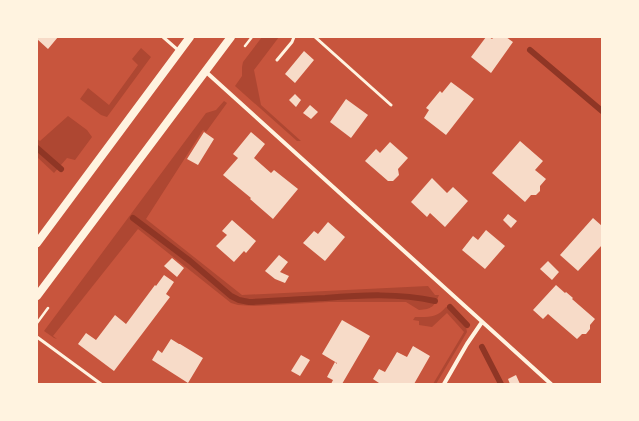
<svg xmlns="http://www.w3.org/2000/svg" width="639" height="421" font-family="Karla,sans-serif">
	<rect width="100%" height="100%" fill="#c8553d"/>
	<path fill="#ae4732" d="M262 37H279L254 70 261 105 301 141H297L235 86 242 76V67L243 62Z
		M141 48 151 57 107 117 101 115 80 99 88 88 109 105 138 65 132 59Z
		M224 101 227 103 206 132 203 130 146 219 242 295 428 286 435 295H439C434 307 432 309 419 310L406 302H329L254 306 238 305 231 303 138 229 53 336 57 339 54 338 44 331 206 113 216 110Z
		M68 116 87 130 92 137 75 160 67 158 54 173 37 157V139L40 141Z
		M446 307 449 308 466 327 467 332 436 384H433L464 332 447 313 432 327 419 325V321L413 320 415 317C429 317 437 318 446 307Z"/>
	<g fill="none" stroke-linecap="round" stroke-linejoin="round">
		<path stroke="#8f3625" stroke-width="6" d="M530 50 602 111
			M37 148 61 169
			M133 218 190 261 231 296 239 300 249 302C274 301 300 299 325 298 362 295 399 293 435 301
			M450 307 467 325
			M482 347 501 384"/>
	</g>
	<path fill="#f7dbc8" d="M37 37H58L48 49 37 39Z
		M486 37H489L492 39 494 37H506L513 42 491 73 471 57Z
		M304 51 314 60 295 83 285 74Z
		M451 82 474 99 446 135 424 118 429 110 426 108 440 91 442 93Z
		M295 94 301 100 296 107 289 100Z
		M346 99 368 115 351 138 330 122Z
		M310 105 318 112 311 119 303 113Z
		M204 132 214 139 198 165 187 159Z
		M251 132 265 144 254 158 271 173 274 170 298 189 273 219 250 199 251 198 223 175 238 158 233 154Z
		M520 141 543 161 535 170 546 179 540 186V191L536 195H531L525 202 492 173Z
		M390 142 408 158 398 169 399 175 393 181H388L365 161 376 149 380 153Z
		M432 178 447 193 453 187 468 201 445 227 430 213 427 217 411 202Z
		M508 214 517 221 511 228 503 220Z
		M593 218 602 226V245L578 271 560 255Z
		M232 220 256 241 246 253 244 251 234 262 216 246 227 235 222 231Z
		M328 222 345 237 325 261 303 243 314 231 318 234Z
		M486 230 505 246 485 269 462 250 473 236 478 240Z
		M279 255 288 262 280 272 289 276 285 283 275 279 265 271Z
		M172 258 184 268 177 277 164 266Z
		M548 261 559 272 552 280 540 269Z
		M164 275 174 282 166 294 170 297 114 371 78 344 86 333 96 340 115 315 126 324 155 285 156 286Z
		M556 285 565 293 566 292 573 298 572 299 595 319 590 325V329L586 334H582L577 339 548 314 543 319 533 310Z
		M342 320 370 336 342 384H331L333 380 327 377 335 362 337 364V363L322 354Z
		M171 339 179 344H180L203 358 188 383 152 360 158 350 162 353Z
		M413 346 430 356 414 384H378L379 383 373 379 379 369 385 372 397 352 407 357Z
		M301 355 310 360 300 376 291 371Z
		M516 375 520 384H510L508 379Z"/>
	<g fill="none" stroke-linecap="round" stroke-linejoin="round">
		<path stroke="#fff3e0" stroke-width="2.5" d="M245 46 252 37
			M37 323 48 308"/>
		<path stroke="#fff3e0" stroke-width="3" d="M163 37 178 50
			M315 37 391 105
			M277 60 292 42 294 37
			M37 337 101 384"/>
		<path stroke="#fff3e0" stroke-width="4" d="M205 71 551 384
			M444 384 467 344 482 322"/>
		<path stroke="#fff3e0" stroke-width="8" d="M37 243 190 37
			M37 296 231 37"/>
	</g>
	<rect width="639" height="421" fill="none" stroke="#fff3e0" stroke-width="76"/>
</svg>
